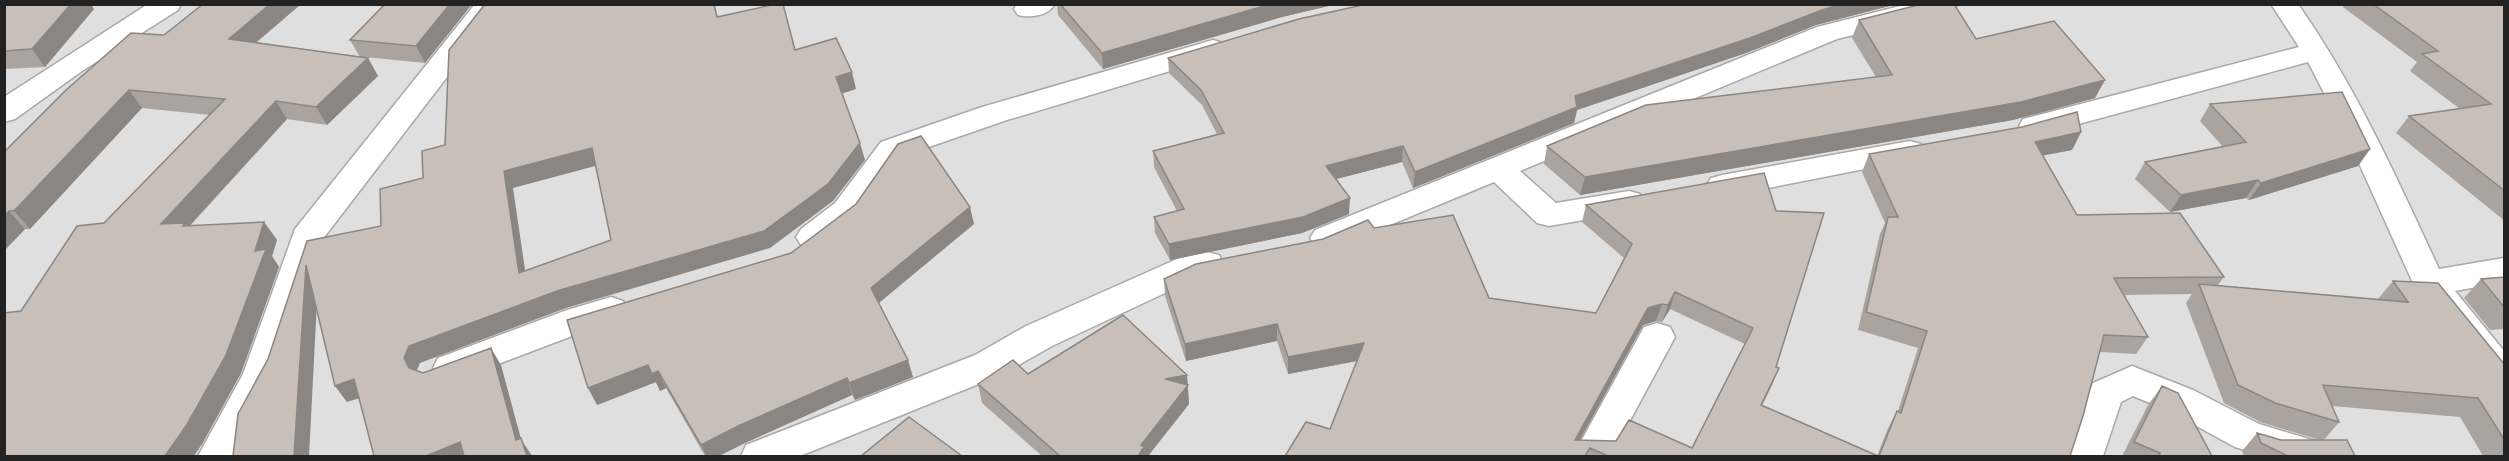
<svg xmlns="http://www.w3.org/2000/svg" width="2509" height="461" font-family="'Space Grotesk',sans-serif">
	<rect width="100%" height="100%" fill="#f2efe9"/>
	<path fill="#e0dfdf" d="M5 5H2504V456H5Z"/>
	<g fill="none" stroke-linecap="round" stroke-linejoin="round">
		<g stroke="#a9a9a9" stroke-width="3">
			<path id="minor" d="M148 4H181L178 10 82 71 15 119 4 122V97Z
				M475 4H503L322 240 279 375 236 456H198L243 374 295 229Z
				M1017 4H1055C1048 16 1031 18 1018 15L1014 9Z
				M1908 4H1957L1954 10 1837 39 1520 171 1556 203 1629 191 1640 194 1645 202 1640 210 1549 226 1537 223 1494 182 1339 246 1327 250 1315 246 1310 238 1315 230 1817 27Z
				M2271 4H2298C2356 87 2397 178 2439 269L2504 258V282L2455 291 2504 351V390L2491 386 2417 292 2348 139 2308 62 2034 136 2023 133 2019 126 2023 119 2299 47Z
				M1213 40 1223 43 1227 49 1223 55 1004 121 903 156 859 219 825 245 813 249 801 245 796 237 801 229 835 203 881 142 982 107Z
				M1910 141 1921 144 1926 151 1921 158 1722 197 1711 194 1706 186 1711 178 1722 175Z
				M1207 252 1219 255 1224 264 1219 273 1197 278 1052 346 1001 375 800 456H741L746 445 975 355 1026 326 1177 259Z
				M611 297 623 301 628 310 623 319 588 330 451 382 438 378 433 368 438 358 567 310Z
				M1657 323 1670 327 1675 337 1611 456H1573L1644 327Z
				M2132 366 2193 390 2259 424 2329 445 2334 456H2265L2235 447 2167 410 2133 396 2121 402 2103 456H2065L2093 383Z"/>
		</g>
		<use href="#minor" fill="#fff" fill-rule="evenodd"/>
	</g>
	<path fill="#aba49e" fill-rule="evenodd" d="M4 4 94 9 45 67 4 69Z
		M301 4 257 42 360 57 350 40 472 4 425 63 365 57 368 58 378 76 327 125 287 119 190 226 264 222 277 240 272 256 279 267 241 373 202 444 21 311 104 223 210 115 142 108 30 229H25L4 251V152L164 35Z
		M1057 4H1337L1282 17 1103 69 1058 15Z
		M1367 4H1897L1816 25 1746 53 1577 110 1574 123 1413 188 1402 162 1336 179 1349 214 1302 233 1170 260 1155 233 1154 217 1177 211 1154 167 1153 151 1217 134 1202 105 1169 73 1168 58Z
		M2344 4H2505V221L2396 133 2409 116 2460 109 2410 71 2417 62 2343 7Z
		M1859 20 1976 39 2095 98 2013 120 1580 195 1544 164 1547 146 1876 77 1852 38Z
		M2210 104 2370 149 2358 166 2249 200 2246 198 2170 212 2135 179 2145 162 2223 147 2200 121Z
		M2081 132 2072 150 2043 155 2077 215 2224 277 2218 285 2378 299 2393 281 2505 365V456H2483L2460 417 2332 406 2339 422 2324 440 2355 456H2244L2242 451 2257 433 2281 440H2320L2260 422 2224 403 2186 303 2192 294 2124 295 2148 337 2136 354 2099 352 2070 456H1285L1330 429 1357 361 1288 374 1277 341 1186 361 1165 296 1164 279 1323 239 1374 228 1489 298 1596 313 1624 258 1582 222 1586 205 1764 173 1776 367 1779 368 1762 405 1877 456 1888 428 1897 411H1898L1918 348 1858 330 1880 234 1885 223 1862 172 1869 154ZM1670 309 1745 344 1692 448 1580 440 1643 325 1656 321 1662 322Z
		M974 224 879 303 913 377 855 400 852 395 745 443 719 456H705L666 388 660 391 656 382 597 405 791 253Z
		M2505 277V329L2490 330 2464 298 2481 279Z
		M1028 374 1187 375 1189 404 1148 456H1042L982 403 978 384Z
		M2162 386 2212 456H2122L2148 405Z"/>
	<path fill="#8b8681" d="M71 4H91L94 9 45 67 32 49Z
		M270 4H301L240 56 229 39Z
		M450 4H472L425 63 416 46Z
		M1271 4H1337L1282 17 1103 69 1102 53Z
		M1842 4H1897L1816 25 1746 53 1577 110 1574 123 1413 188 1415 172 1575 96 1822 10Z
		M368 58 378 76 327 125 316 107Z
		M852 72 856 89 841 94 836 77Z
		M2105 80 2095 98 2013 120 1580 195 1585 177Z
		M129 90 142 108 30 229 14 211Z
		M276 101 287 119 188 227 161 224Z
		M2081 132 2072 150 2026 159 2035 142Z
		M860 143 865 160 833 201 770 248 566 308 420 363 415 375 409 368 404 358 409 346Z
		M1403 146 1402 162 1325 182 1326 166Z
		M592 148 599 165 513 188 528 290 519 273 504 171Z
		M2370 149 2358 166 2249 200 2261 183Z
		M2258 180 2246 198 2170 212 2181 195Z
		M1350 198 1349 214 1302 233 1170 260 1169 244Z
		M970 207 974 224 876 305 871 288Z
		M9 211 25 229 4 251V216Z
		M264 222 277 240 272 256 279 267 241 373 202 444 194 456H165L255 251Z
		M306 265 318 282 309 456H294Z
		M1675 292 1670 309 1662 322 1668 305Z
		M1662 304 1656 321 1643 325 1571 456 1575 440 1648 308Z
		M1277 324V341L1186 361 1185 344Z
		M1364 343 1362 360 1288 374V357Z
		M491 348 501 365 521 439 532 456H527L516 440Z
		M908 360 913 377 855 400 849 383Z
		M648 365 658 371 666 388 660 391 656 382 597 405 588 388Z
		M1779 368 1772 385 1754 422 1761 405Z
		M1187 375 1189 404 1148 456H1138L1141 445 1165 379Z
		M847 378 852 395 745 443 719 456H706L701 445 738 426Z
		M354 379 366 396 347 402 335 386Z
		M460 442 469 456H426Z"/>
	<path fill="#c7bfb8" stroke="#8b8681" stroke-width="1.5" fill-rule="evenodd" d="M4 4H71L32 49 4 51Z
		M203 4H270L229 39 368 58 316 107 276 101 161 224 185 223 183 226 264 222 255 251 266 249 226 355 186 426 165 456H4V313L21 311 77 226 104 223 225 99 129 90 14 211H9L4 216V152L66 90 131 33 164 35Z
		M385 4H450L416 46 350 40Z
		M485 4H714L717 17 776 4H783L795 50 836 38 852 72 836 77 860 143 828 184 764 231 557 291 409 346 404 358 409 368 423 373 491 348 516 440 521 438 527 456H464L460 442 426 456H374L354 379 335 386 306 265 294 456H233L238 414 268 359 307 241 381 226 380 189 423 178 422 151 445 145 449 50ZM592 148 611 240 519 273 504 171Z
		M1060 4H1271L1102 53Z
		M1367 4H1842L1822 10 1750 38 1575 96 1577 107 1415 172 1403 146 1326 166 1350 198 1303 217 1169 244 1154 217 1184 209 1153 151 1224 133 1201 90 1168 58 1299 19Z
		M1922 4H1954L1976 39 2054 21 2105 80 2021 102 1585 177 1547 146 1646 105 1892 75 1859 20Z
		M2373 4H2505V191L2409 116 2491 104 2422 54 2438 51Z
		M2342 92 2370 149 2261 183 2258 180 2181 195 2145 162 2246 142 2210 104Z
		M2077 112 2081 132 2035 142 2077 215 2180 213 2224 277 2114 278 2148 337 2104 335 2083 416 2070 456H1879L1897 411 1901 413 1927 331 1866 312 1888 217H1898L1869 154 2022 127Z
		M921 136 970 207 871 288 908 360 849 383 847 378 738 426 701 445 658 371 652 374 648 365 588 388 567 320 791 253 856 204 898 144Z
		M1764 173 1776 211 1824 213 1776 367 1779 368 1761 405 1878 456H1608L1590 448 1585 456H1285L1306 422 1330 429 1364 343 1288 357 1277 324 1185 344 1164 279 1196 264 1323 239 1368 220 1374 228 1453 215 1489 298 1596 313 1632 244 1586 205ZM1675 292 1753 328 1692 448 1629 420 1616 441 1575 440 1648 308 1662 304 1668 305Z
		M2505 277V308L2481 279Z
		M2393 281 2438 283 2505 365V441L2478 398 2323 385 2339 422 2275 403 2238 385 2199 284 2408 302Z
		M1123 315 1187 375 1165 379 1188 385 1141 445 1144 447 1138 456H1060L978 384 1013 360 1028 374Z
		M2162 386 2178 393 2212 456H2159L2160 453 2134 442Z
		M909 417 962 456H861Z
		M2257 433 2281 440H2347L2355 456H2288L2261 443Z"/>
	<rect width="2509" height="461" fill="none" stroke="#222222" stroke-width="12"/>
</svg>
